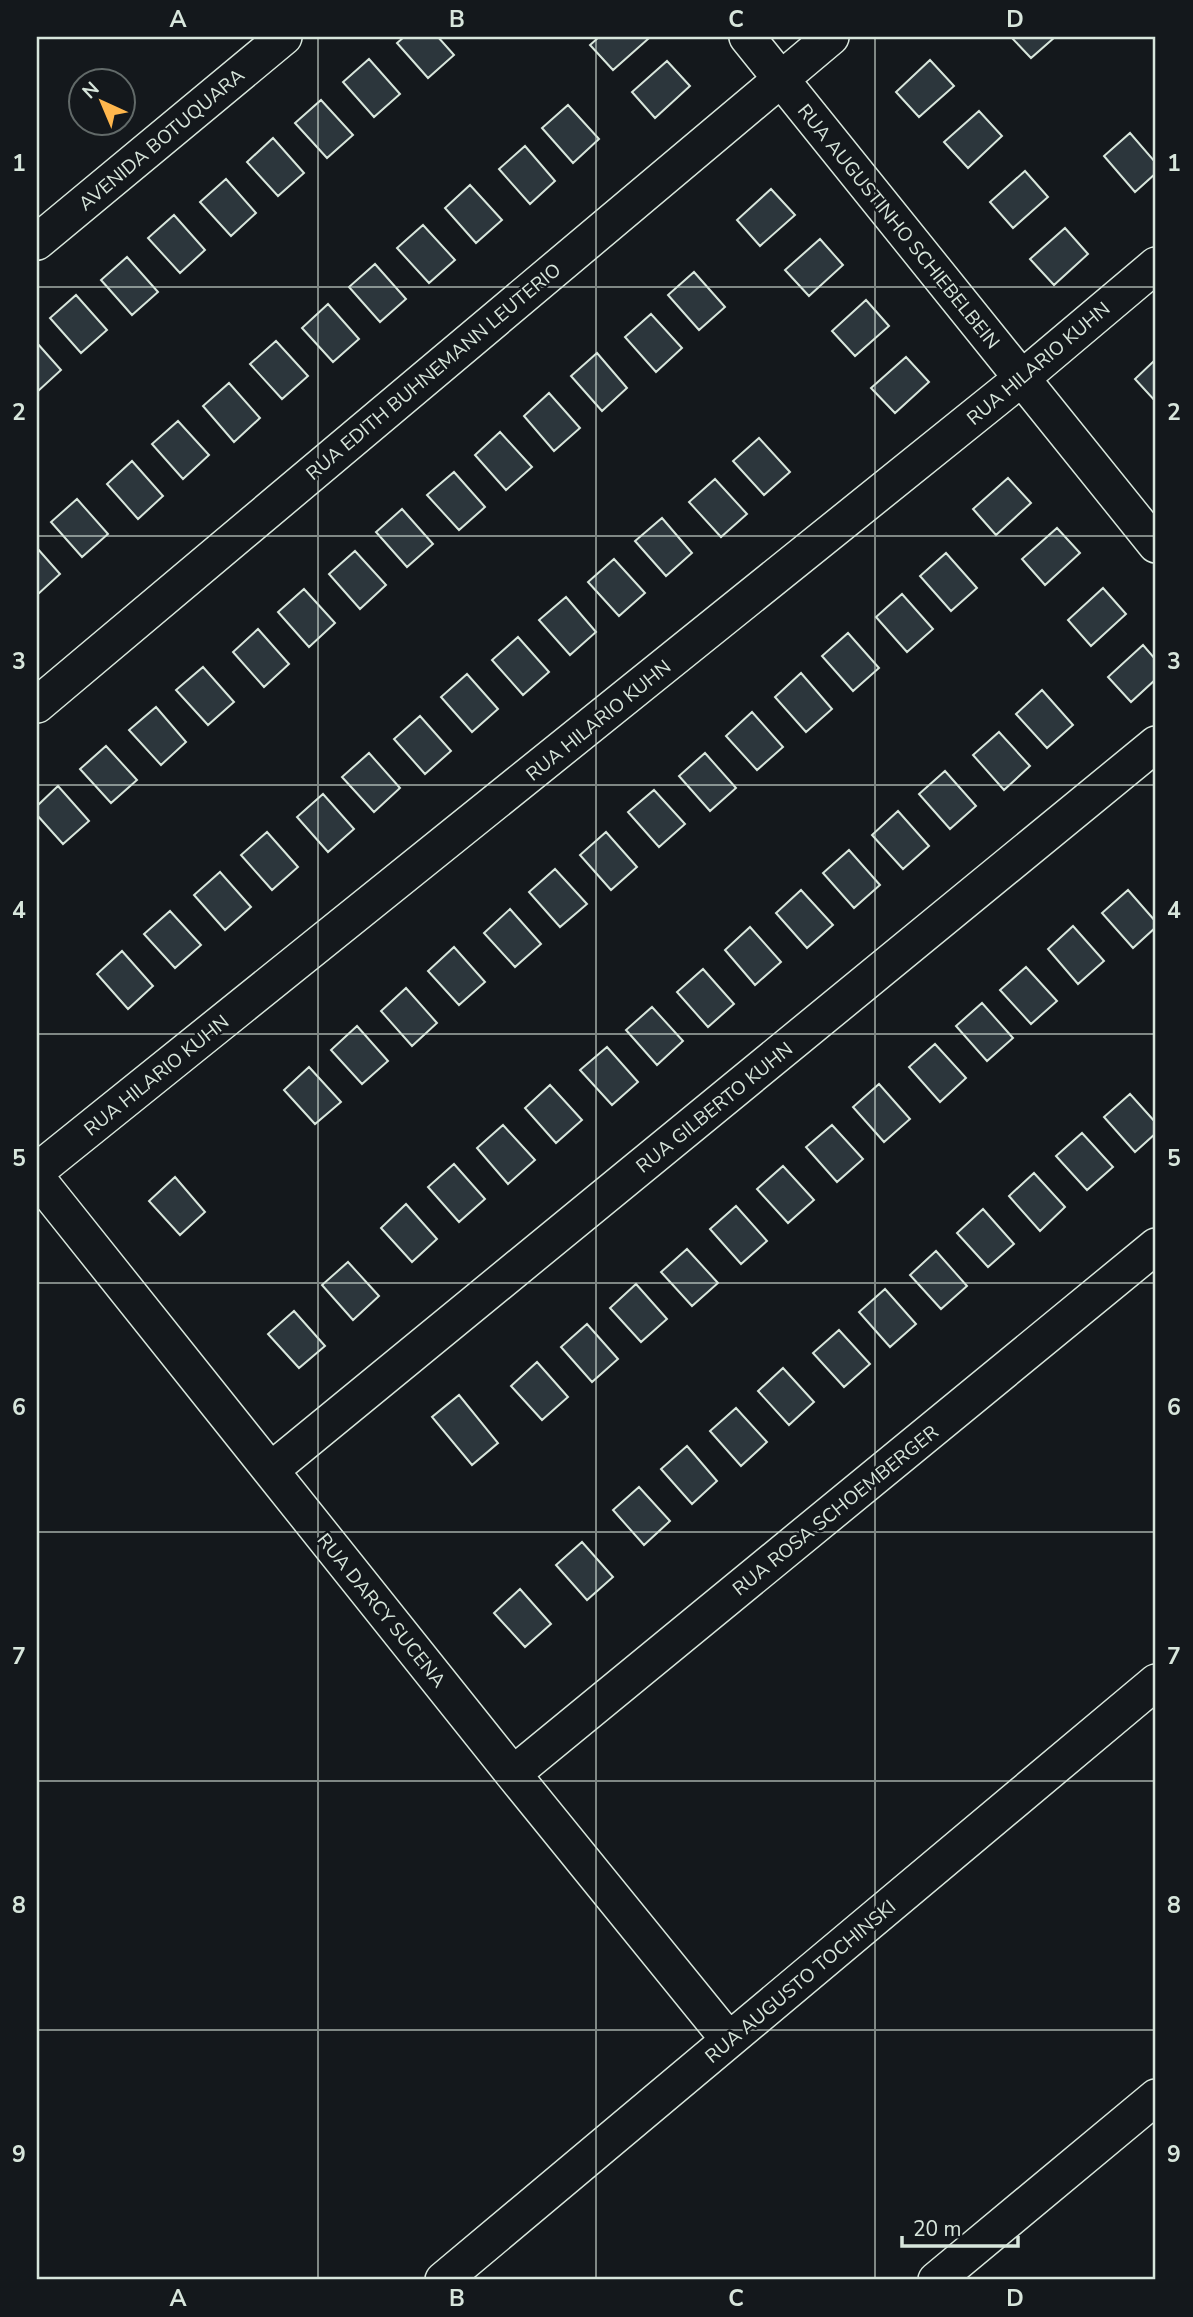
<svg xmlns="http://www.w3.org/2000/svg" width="1193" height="2317" font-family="'Nunito Sans',sans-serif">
	<rect width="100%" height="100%" fill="#14181c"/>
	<path fill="#2c363c" stroke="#d8e6dc" stroke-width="2" d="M404 37H438L454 55 428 78 397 43Z
		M599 37H646L648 39 613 70 590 45Z
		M1011 37H1055L1031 58Z
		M369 59 400 94 374 117 343 82Z
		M930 60 954 86 919 117 896 92Z
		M667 61 690 86 655 118 632 92Z
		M321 100 353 135 327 158 295 123Z
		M568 105 599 139 573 163 542 128Z
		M979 111 1002 136 968 168 944 142Z
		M1130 133 1156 163V173L1135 192 1104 156Z
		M273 138 304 173 278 196 247 162Z
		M525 146 555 181 530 204 499 169Z
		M1025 171 1048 197 1013 228 990 202Z
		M226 179 256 213 231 236 200 202Z
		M470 185 502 220 476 243 445 208Z
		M771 189 795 215 760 246 737 220Z
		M174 215 205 250 180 273 148 238Z
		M423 225 455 260 429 283 397 248Z
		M1065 228 1088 254 1054 285 1030 259Z
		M820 239 843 265 809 296 785 270Z
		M127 257 158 292 132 315 101 280Z
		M375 264 406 299 380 322 349 287Z
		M694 272 725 307 699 330 668 295Z
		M76 295 107 330 81 353 50 318Z
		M866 300 889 326 855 356 832 331Z
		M328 304 359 339 333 362 302 328Z
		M651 314 682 348 656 372 625 337Z
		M276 341 308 376 282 399 250 364Z
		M37 343 61 370 37 392Z
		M597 353 627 388 602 411 571 376Z
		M906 357 929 382 895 413 871 388Z
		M1156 359V402L1135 379Z
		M229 383 260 418 234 442 203 406Z
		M549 393 580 428 554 451 524 416Z
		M178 421 209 455 183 479 152 444Z
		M500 432 532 467 506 490 475 455Z
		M759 438 790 472 764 495 733 461Z
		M132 461 163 496 138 519 107 484Z
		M454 472 485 507 459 530 427 495Z
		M1008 478 1031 503 996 535 973 509Z
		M715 479 747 514 721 537 689 502Z
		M77 499 108 534 82 557 51 522Z
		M402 509 433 544 407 567 376 532Z
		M662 518 692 553 666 576 635 541Z
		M1057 528 1080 553 1045 585 1022 559Z
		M37 548 60 574 37 595Z
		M355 551 386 585 360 609 329 574Z
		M946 553 977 588 951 611 920 576Z
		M614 559 645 593 619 616 588 582Z
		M1103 588 1126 614 1091 646 1068 620Z
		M304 589 335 623 309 647 278 612Z
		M902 594 933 629 907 652 876 617Z
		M566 597 596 632 570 655 539 620Z
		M258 629 289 664 264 687 233 652Z
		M848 633 879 668 853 691 822 656Z
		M518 637 549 672 523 695 492 660Z
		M1143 645 1156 660V679L1131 702 1108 677Z
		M203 667 234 702 208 725 176 690Z
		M801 673 832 709 806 732 775 697Z
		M467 674 498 709 472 732 441 697Z
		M1042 690 1073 725 1047 748 1016 714Z
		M156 707 186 742 161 765 129 730Z
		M752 712 783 747 757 770 726 736Z
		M420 716 451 751 425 774 394 739Z
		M999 732 1030 766 1004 790 973 755Z
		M106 746 137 780 111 803 80 769Z
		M369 753 400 788 374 812 342 777Z
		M705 753 736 788 710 811 679 776Z
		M945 771 976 806 950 829 919 794Z
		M58 786 89 821 63 844 37 815V806Z
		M654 790 685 824 659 847 628 812Z
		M323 794 354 829 328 852 297 817Z
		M898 811 929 846 903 869 872 835Z
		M267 832 298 867 272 890 241 855Z
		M606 832 637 867 611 890 580 855Z
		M849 850 880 885 854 908 823 873Z
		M555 869 587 904 560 927 529 892Z
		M220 872 251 907 225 930 194 895Z
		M801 890 833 925 807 948 776 913Z
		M1128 890 1156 922V927L1133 948 1102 913Z
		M510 909 541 944 515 967 484 933Z
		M170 911 201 945 175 968 144 934Z
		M1073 926 1104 961 1078 984 1048 949Z
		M750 927 781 962 755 985 725 950Z
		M454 947 485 982 459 1005 428 971Z
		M122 951 153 986 128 1009 97 974Z
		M1026 967 1057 1001 1031 1024 1000 990Z
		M703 969 734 1004 708 1027 677 992Z
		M406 988 437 1023 412 1046 381 1011Z
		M982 1003 1013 1038 987 1061 956 1026Z
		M652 1007 683 1041 657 1065 626 1030Z
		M357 1026 388 1061 362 1084 331 1050Z
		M935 1044 966 1078 940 1102 909 1067Z
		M607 1047 638 1082 612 1105 580 1070Z
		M309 1067 341 1102 315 1124 284 1090Z
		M879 1084 910 1119 884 1142 853 1107Z
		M550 1085 582 1120 556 1143 525 1108Z
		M1130 1094 1156 1123V1133L1135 1152 1104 1117Z
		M503 1125 535 1160 508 1184 477 1148Z
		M832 1125 863 1159 837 1182 806 1147Z
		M1082 1133 1113 1167 1087 1190 1056 1156Z
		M454 1164 485 1199 459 1222 428 1187Z
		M783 1166 814 1200 788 1223 757 1189Z
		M1034 1173 1065 1207 1040 1231 1009 1196Z
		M175 1177 205 1212 180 1235 149 1201Z
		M406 1204 437 1239 412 1262 381 1228Z
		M736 1206 767 1241 741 1264 710 1229Z
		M983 1209 1014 1244 988 1267 957 1233Z
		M687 1249 718 1283 692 1306 661 1272Z
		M936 1251 967 1286 941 1309 910 1275Z
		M348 1262 379 1296 353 1320 322 1285Z
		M636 1284 667 1319 641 1342 610 1308Z
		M885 1289 916 1324 890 1347 859 1312Z
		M294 1311 325 1346 299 1368 268 1334Z
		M587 1324 618 1359 592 1382 561 1347Z
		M839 1330 870 1364 844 1387 813 1353Z
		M537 1362 568 1397 542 1420 511 1386Z
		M783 1368 814 1402 789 1425 758 1391Z
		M459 1395 498 1443 472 1465 432 1417Z
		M736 1408 767 1442 741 1466 710 1431Z
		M687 1446 717 1481 692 1504 661 1469Z
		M639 1487 670 1521 644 1545 613 1510Z
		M582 1542 613 1577 587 1600 556 1565Z
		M520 1589 551 1624 525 1647 494 1613Z"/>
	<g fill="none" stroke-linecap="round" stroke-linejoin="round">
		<g stroke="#d8e6dc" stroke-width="38">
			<path id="street" d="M747 37 1156 545
				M37 242 284 37
				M37 705 831 37
				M37 1171 1022 378 1156 265
				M37 1178 513 1774 729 2040
				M271 1470 1156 744
				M513 1774 1156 1246
				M443 2280 1156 1682
				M936 2280 1156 2097"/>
		</g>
		<use href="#street" stroke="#14181c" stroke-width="35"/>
	</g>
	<path fill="none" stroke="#d8e6dc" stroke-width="2" stroke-opacity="0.55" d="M318 37V2280M596 37V2280M875 37V2280M37 287H1156M37 536H1156M37 785H1156M37 1034H1156M37 1283H1156M37 1532H1156M37 1781H1156M37 2030H1156"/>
	<g text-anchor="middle" stroke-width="5" stroke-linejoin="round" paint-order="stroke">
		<g font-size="19" fill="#d8e6dc" stroke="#14181c">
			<text transform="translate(161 139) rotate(-40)" y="7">AVENIDA BOTUQUARA</text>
			<text transform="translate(899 226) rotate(51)" y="7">RUA AUGUSTINHO SCHIEBELBEIN</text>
			<text transform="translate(1038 363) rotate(-40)" y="7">RUA HILARIO KUHN</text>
			<text transform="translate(433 371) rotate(-40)" y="7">RUA EDITH BUHNEMANN LEUTERIO</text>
			<text transform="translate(598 720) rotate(-39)" y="7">RUA HILARIO KUHN</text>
			<text transform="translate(156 1075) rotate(-39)" y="7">RUA HILARIO KUHN</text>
			<text transform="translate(714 1107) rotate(-39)" y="7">RUA GILBERTO KUHN</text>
			<text transform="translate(835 1510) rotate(-39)" y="7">RUA ROSA SCHOEMBERGER</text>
			<text transform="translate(382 1610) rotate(51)" y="7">RUA DARCY SUCENA</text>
			<text transform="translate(800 1981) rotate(-40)" y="7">RUA AUGUSTO TOCHINSKI</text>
		</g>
	</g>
	<rect width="1193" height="2317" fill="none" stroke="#14181c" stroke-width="77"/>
	<g transform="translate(102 102) rotate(316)"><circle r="33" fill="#14181c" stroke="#626a69" stroke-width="2"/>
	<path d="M0-5L12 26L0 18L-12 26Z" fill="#ffb74d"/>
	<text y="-10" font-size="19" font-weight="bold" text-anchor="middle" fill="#d8e6dc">N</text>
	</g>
	<path d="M902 2236v10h116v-10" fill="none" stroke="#d8e6dc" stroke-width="3.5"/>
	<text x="913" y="2236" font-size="21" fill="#d8e6dc" stroke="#14181c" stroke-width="5" paint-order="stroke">20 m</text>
	<rect x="38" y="38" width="1116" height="2240" fill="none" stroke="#d8e6dc" stroke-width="2.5"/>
	<g font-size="23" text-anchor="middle" font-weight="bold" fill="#d8e6dc">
		<text x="178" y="27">A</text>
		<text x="457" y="27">B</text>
		<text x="736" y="27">C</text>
		<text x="1015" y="27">D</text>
		<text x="19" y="171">1</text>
		<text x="1174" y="171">1</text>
		<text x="19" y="420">2</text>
		<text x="1174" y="420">2</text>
		<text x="19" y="669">3</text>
		<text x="1174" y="669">3</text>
		<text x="19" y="918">4</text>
		<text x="1174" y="918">4</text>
		<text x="19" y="1166">5</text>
		<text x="1174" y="1166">5</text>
		<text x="19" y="1415">6</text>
		<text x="1174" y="1415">6</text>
		<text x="19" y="1664">7</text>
		<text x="1174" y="1664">7</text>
		<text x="19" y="1913">8</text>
		<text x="1174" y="1913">8</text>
		<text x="19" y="2162">9</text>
		<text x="1174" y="2162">9</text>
		<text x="178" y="2306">A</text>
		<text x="457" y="2306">B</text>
		<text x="736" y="2306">C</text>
		<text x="1015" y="2306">D</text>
	</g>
</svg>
